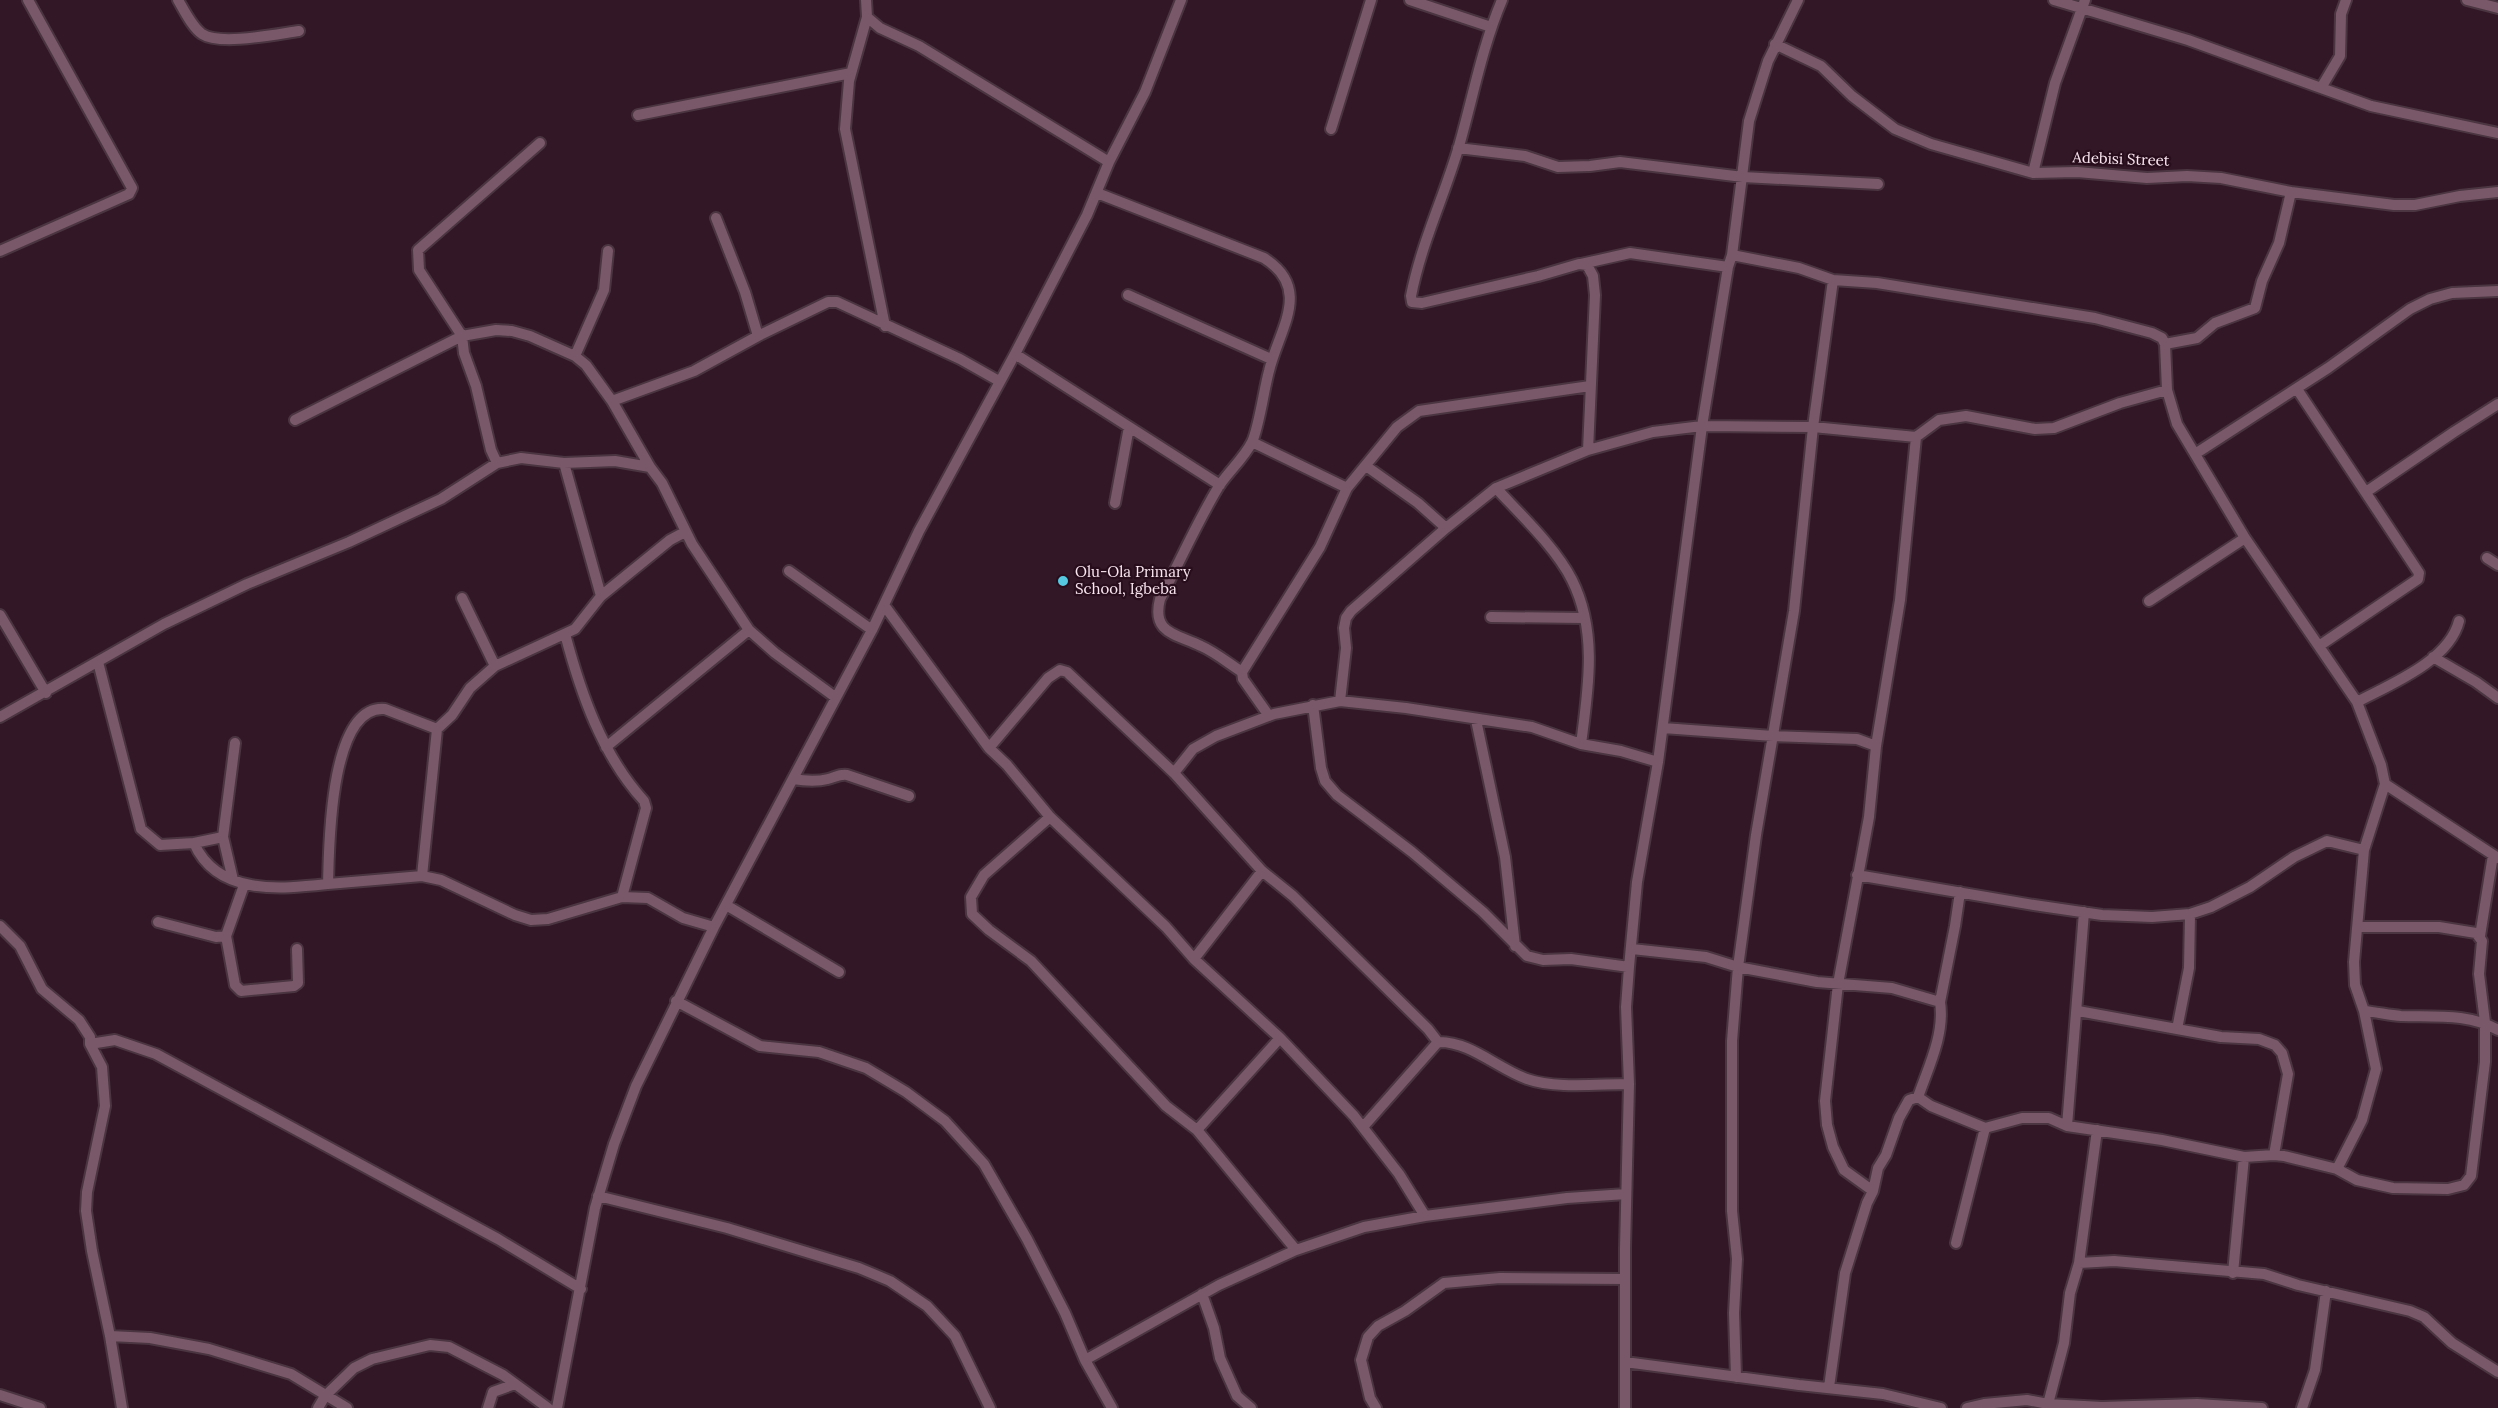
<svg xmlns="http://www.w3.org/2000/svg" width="2498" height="1408" font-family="Lora,serif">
	<rect width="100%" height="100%" fill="#321726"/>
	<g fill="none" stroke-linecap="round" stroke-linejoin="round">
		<g stroke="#4a3540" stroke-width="14">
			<path id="minor" d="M178 0C184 10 192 27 202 34 220 46 277 34 299 31
				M866 0 867 17 880 28 919 46 1109 162
				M1410 0 1491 27
				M1502 0C1482 47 1473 97 1459 146 1444 197 1421 244 1411 296L1412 302 1422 303 1538 276 1579 264 1587 265 1593 276 1595 295 1588 450
				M2054 0 2188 40 2371 106 2498 133
				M2467 0 2498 8
				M867 17 849 81 845 129 885 326
				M1775 44 1821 66 1852 96 1895 129 1931 144 2033 173 2077 172 2147 178 2187 176 2221 178 2291 192 2394 205H2415L2460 196 2498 192
				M2321 88 2340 56 2341 14 2346 0
				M638 115 851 73
				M1331 129 1371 0
				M1458 148 1525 156 1558 167 1590 166 1620 162 1743 177 1878 184
				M2033 173 2055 83 2085 0
				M1097 193 1264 258C1313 289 1279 329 1269 371 1264 389 1259 427 1252 442 1244 458 1229 471 1219 486 1197 522 1180 562 1160 599 1151 634 1177 634 1201 646 1215 652 1228 663 1242 672
				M716 218 745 292 758 336
				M0 251 129 194 132 188 28 0
				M1732 255 1799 268 1833 280 1877 283 2095 318 2152 333 2162 338 2165 344 2167 390 2177 424 2245 538 2357 702 2381 765 2385 784 2364 850 2354 962 2355 985 2364 1011 2376 1069 2362 1120 2337 1169
				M1581 264 1630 253 1728 267
				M1128 295 1271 359
				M2165 344 2197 338 2215 323 2255 308 2262 281 2279 243 2291 192
				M1015 354 1220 485
				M575 356 604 290 608 251
				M2297 389 2419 573 2418 579 2319 646
				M612 401 694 371 758 336 828 302H837L960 359 999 381
				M295 420 462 336 496 330 512 331 530 336 575 356 586 365 612 401 650 467 662 483 692 544 749 630 775 653 835 697
				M1252 442 1347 488
				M2195 454 2328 368 2410 309 2430 299 2452 293 2498 291
				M497 463 491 450 476 386 464 353 462 336 419 270 418 250 540 143
				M564 463 601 596
				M1366 466 1418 503 1446 528
				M1496 488C1521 515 1556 548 1572 580 1598 632 1588 690 1581 744
				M2366 492 2454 432 2498 404
				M1115 503 1129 427
				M2487 558 2498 565
				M789 571 872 630
				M462 598 495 666
				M2149 601 2245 538
				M884 605 989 748 1007 765 1050 817 1166 927 1194 959 1280 1038 1354 1116 1399 1174 1425 1216
				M0 615 46 693
				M1491 617 1584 618
				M565 634C581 694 602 755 644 801L646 808 622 897
				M2433 657 2476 682 2498 698
				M98 662 141 829 160 845 194 843C217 896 281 889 328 884 329 849 329 704 385 709L437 729
				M1340 701 1346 648 1344 628 1346 618 1351 611 1446 528 1496 488 1588 450 1653 432 1702 426 1813 427 1916 437 1939 420 1966 416 2035 429 2054 428 2120 403 2167 390
				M2357 702C2391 684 2449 661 2459 621
				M1313 705 1321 768 1325 781 1337 795 1412 852 1483 912 1527 956 1543 960 1571 959 1629 967
				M1269 716 1243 679 1242 672 1320 547 1347 488 1397 427 1419 411 1590 386
				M0 717 164 624 247 584 349 542 441 499 497 463 521 458 564 463 615 461 650 467
				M1476 720 1505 857 1515 946
				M1663 728 1773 736 1857 739 1876 746
				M606 747 749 630
				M989 748 1048 678 1060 670 1067 672 1174 773 1262 871 1293 896 1428 1029 1438 1042
				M1174 773 1193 749 1216 736 1274 714 1340 701 1406 708 1532 727 1581 744 1621 751 1658 762
				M793 779C805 781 816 782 828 779 836 777 839 774 847 775L909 796
				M2385 784 2498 858
				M1050 817 984 875 971 897 972 914 989 930 1031 961 1166 1106 1197 1130 1296 1250
				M223 837 233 880
				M194 843 223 837 235 743
				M1857 875 2034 905 2102 915 2152 917 2190 914 2211 907 2250 887 2294 857 2327 841 2364 850
				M422 876 437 729 452 715 470 688 495 666 575 629 601 596 670 540 685 532
				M328 884 422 876 441 880 515 915 531 920 548 919 622 897 648 898 683 918 714 927
				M726 905 839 972
				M158 922 216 937 226 936 244 885
				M0 926 20 946 42 989 79 1020 90 1037V1044L115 1040 156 1054 498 1239 581 1289
				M226 936 235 985 241 991 294 986 298 983 297 949
				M2480 936 2493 855
				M1632 949 1706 957 1738 967 1817 982 1892 988 1940 1002
				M1194 959 1262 871
				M676 1001 760 1046 819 1052 866 1068 906 1092 945 1121 984 1164 1027 1239 1065 1313 1085 1360 1112 1408
				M2078 1011 2221 1037 2259 1039 2275 1045 2282 1053 2288 1074 2274 1155
				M2364 1011C2376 1012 2389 1015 2401 1016 2434 1017 2469 1013 2498 1030
				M2177 1029 2189 968 2190 914
				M90 1044 102 1067 105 1106 87 1192 86 1211 92 1251 110 1336 122 1408
				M1918 1097 1931 1106 1985 1128 2022 1118H2049L2067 1126 2162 1140 2244 1157 2274 1155 2284 1156 2337 1169 2357 1180 2393 1188 2448 1189 2464 1185 2471 1176 2485 1062V1022L2479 974 2482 941 2476 933 2439 927H2358
				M2067 1126 2084 912
				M1363 1127 1438 1042C1470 1041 1498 1069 1527 1079 1555 1089 1598 1084 1629 1084
				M1197 1130 1280 1038
				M1873 1191 1844 1170 1833 1147 1827 1125 1825 1101 1838 984 1869 817 1876 746 1900 600 1916 437
				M598 1196 727 1228 859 1268 890 1281 927 1306 955 1336 990 1408
				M1956 1243 1985 1128
				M2079 1263 2114 1261 2264 1274 2298 1285 2410 1311 2424 1317 2452 1343 2498 1372
				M2233 1273 2244 1157
				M1202 1294 1214 1328 1220 1358 1237 1396 1251 1408
				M110 1336 150 1338 209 1349 291 1374 347 1408
				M1085 1360 1219 1285 1296 1250 1364 1227 1425 1216 1567 1198 1626 1194
				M1625 1362 1799 1385 1883 1394 1941 1408
				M1736 1377 1734 1313 1737 1259 1732 1211V1041L1738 967 1756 835 1794 611 1813 427 1833 280
				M1829 1387 1845 1273 1867 1203 1873 1191 1878 1168 1886 1155 1899 1118 1909 1100 1918 1097C1928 1068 1945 1034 1940 1002L1955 926 1960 892
				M0 1395 40 1408
				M2048 1404 2064 1343 2070 1293 2079 1263 2097 1130
				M318 1408 325 1396 354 1368 372 1359 430 1345 449 1347 503 1375 548 1408
				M488 1408 493 1392 515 1384
				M557 1408 595 1208 614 1144 636 1086 714 927 872 630 919 531 1015 354 1087 215 1109 162 1145 92 1181 0
				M1376 1408 1370 1398 1361 1360 1368 1337 1378 1326 1405 1311 1444 1283 1500 1278 1625 1279
				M1625 1408V1248L1629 1084 1626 1007 1629 967 1637 882 1658 762 1702 426 1728 267 1732 255 1749 121 1768 61 1798 0
				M1967 1408 1984 1404 2027 1400 2048 1404 2102 1407 2197 1404 2262 1408
				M2302 1408 2315 1370 2326 1291"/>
		</g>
		<use href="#minor" stroke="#795869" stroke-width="10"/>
	</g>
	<circle fill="#56c9e1" stroke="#280e1c" stroke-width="2" cx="1063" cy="581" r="6"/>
	<g text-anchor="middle" stroke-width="4.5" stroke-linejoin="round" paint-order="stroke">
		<g font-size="15" fill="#fae7f0" stroke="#280e1c">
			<text transform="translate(2121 159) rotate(2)" y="5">Adebisi Street</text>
		</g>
		<g font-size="15" fill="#fae7f0" stroke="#280e1c" text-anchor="start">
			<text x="1075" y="577">Olu-Ola Primary<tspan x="1075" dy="17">School, Igbeba</tspan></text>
		</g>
	</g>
</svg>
